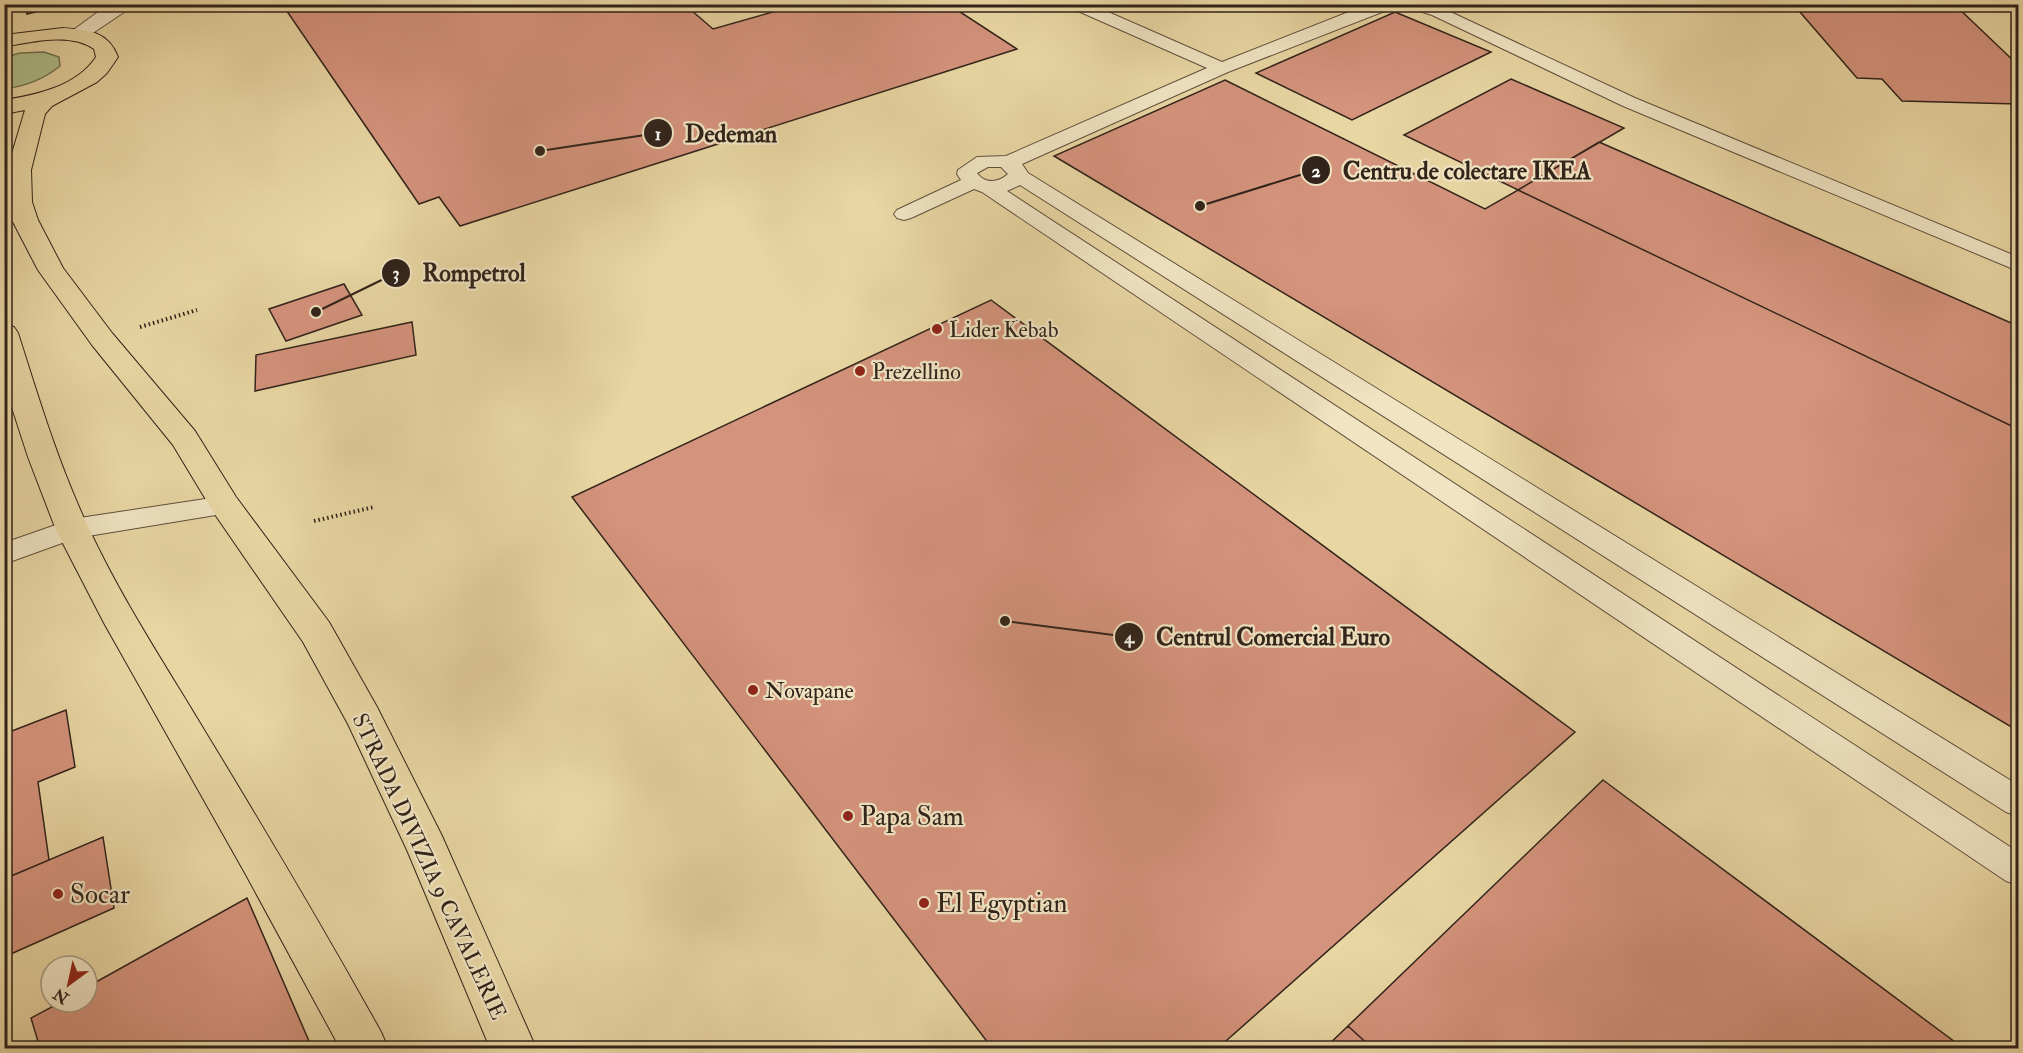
<svg xmlns="http://www.w3.org/2000/svg" width="2023" height="1053" font-family="'IM FELL Double Pica',serif">
	<rect width="100%" height="100%" fill="#e8d6a3"/>
	<filter id="stains"><feTurbulence type="fractalNoise" baseFrequency=".00333" numOctaves="4"/><feColorMatrix values="0 0 0 0 .2 0 0 0 0 .09 0 0 0 0 .02 0 0 0 .5 -.17"/></filter>
	<radialGradient id="worn" r=".72"><stop offset=".6" stop-color="#630" stop-opacity="0"/><stop offset="1" stop-color="#630" stop-opacity=".3"/></radialGradient>
	<path fill="#afbf8a" stroke="#707152" stroke-width="1.5" d="M44 52 59 57 60 66C43 80 26 86 5 89V57L20 53Z"/>
	<path fill="#d4937c" stroke="#31231a" stroke-width="1.5" d="M24 4H68L27 14Z
		M282 4H684L713 29 801 4H948L1017 49 460 226 439 197 419 204Z
		M1793 4H1954L2018 65V104L1902 101 1882 79 1857 78Z
		M1395 12 1491 52 1352 120 1256 73Z
		M1511 79 1624 128 1518 190 1404 135Z
		M1225 80 1485 209 1518 190 2018 429V731L1054 156Z
		M1599 142 2018 326V429L1518 190Z
		M344 284 362 315 286 341 269 309Z
		M991 300 1575 732 1218 1048H992L572 497Z
		M412 322 416 355 255 391 256 355Z
		M66 710 75 767 38 782 49 860 4 879V734Z
		M1603 780 1963 1048H1372L1348 1026Z
		M103 837 114 908 4 957V879Z
		M247 898 312 1048H40L31 1018 61 1002H87V987Z
		M1348 1026 1372 1048H1325Z"/>
	<g fill="none" stroke-linecap="round" stroke-linejoin="round">
		<g stroke="#5f503c" stroke-width="2">
			<path id="service" d="M114 4H136L84 39H72L70 35 72 31 98 12Z
				M1067 4H1090L1222 62 1369 4H1397L1395 7 1228 72 1022 164 1028 173 2018 785V816L2006 812 1020 185 1007 191 2018 852V885L2006 881 982 192 974 189 911 218 904 220 897 218 894 214 897 210 961 180 957 174 958 170 977 157 1006 156 1207 68 1069 7ZM988 167H1001L1008 174C998 183 985 184 977 173Z
				M1405 4H1431L1444 9 1635 98 2018 257V271L1623 106 1432 15 1407 7Z
				M225 496 234 498 238 505 234 512 76 538 4 564V543L73 519Z"/>
		</g>
		<g stroke="#31231a" stroke-width="2">
			<path id="primary" d="M63 28C88 30 108 31 118 57L107 73 97 82 52 106 45 114 31 170 32 202 38 220 63 268 112 333 195 431 236 497 329 622 377 707 442 836 536 1048H490L407 850 348 724 303 642 214 513 173 445 92 345 38 270 12 220 8 202 7 170 25 110 4 114V100C37 95 77 86 96 57L94 49C70 32 31 42 4 47V35Z
				M4 324 14 327 18 333C39 399 59 466 89 529 123 602 168 669 209 738 268 835 326 933 381 1032L388 1048H340L245 873 104 623 56 530 28 457 4 383Z"/>
		</g>
		<path stroke="#31231a" stroke-width="4" stroke-dasharray="1.5 3" stroke-linecap="butt" d="M140 327 197 310
			M314 521 374 507"/>
		<use href="#service" fill="#f0e4c3" fill-rule="evenodd"/>
		<use href="#primary" fill="#e8d6a3" fill-rule="evenodd"/>
	</g>
	<g fill="#8f2418" stroke="#f0e4c3" stroke-width="2">
		<circle cx="937" cy="329" r="6"/>
		<circle cx="860" cy="371" r="6"/>
		<circle cx="753" cy="690" r="6"/>
		<circle cx="848" cy="816" r="6"/>
		<circle cx="58" cy="894" r="6"/>
		<circle cx="924" cy="903" r="6"/>
	</g>
	<g text-anchor="middle" stroke-width="4.5" stroke-linejoin="round" paint-order="stroke">
		<g font-size="22" fill="#31231a" stroke="#f0e4c3" text-anchor="start">
			<text x="949" y="337">Lider Kebab</text>
			<text x="872" y="379">Prezellino</text>
			<text x="765" y="698">Novapane</text>
		</g>
		<g font-size="22" fill="#31231a" stroke="#f0e4c3">
			<text transform="translate(430 866) rotate(65)" y="8">STRADA DIVIZIA 9 CAVALERIE</text>
		</g>
		<g font-size="27" fill="#31231a" stroke="#f0e4c3" text-anchor="start">
			<text x="860" y="825">Papa Sam</text>
			<text x="70" y="903">Socar</text>
			<text x="936" y="912">El Egyptian</text>
		</g>
	</g>
	<path fill="none" stroke="#31231a" stroke-width="2" d="M540 151L658 133M1200 206L1316 170M316 312L396 273M1005 621L1129 637"/>
	<g fill="#31231a" stroke="#f0e4c3" stroke-width="2">
		<circle cx="540" cy="151" r="6"/>
		<circle cx="1200" cy="206" r="6"/>
		<circle cx="316" cy="312" r="6"/>
		<circle cx="1005" cy="621" r="6"/>
		<circle cx="658" cy="133" r="15"/>
		<circle cx="1316" cy="170" r="15"/>
		<circle cx="396" cy="273" r="15"/>
		<circle cx="1129" cy="637" r="15"/>
	</g>
	<g font-size="18" text-anchor="middle" font-weight="bold" fill="#fff">
		<text x="658" y="140">1</text>
		<text x="1316" y="177">2</text>
		<text x="396" y="279">3</text>
		<text x="1129" y="643">4</text>
	</g>
	<g font-size="24" text-anchor="middle" font-weight="bold" fill="#31231a" stroke="#f0e4c3" stroke-width="4.5" stroke-linejoin="round" paint-order="stroke">
		<text x="731" y="142">Dedeman</text>
		<text x="1467" y="179">Centru de colectare IKEA</text>
		<text x="474" y="281">Rompetrol</text>
		<text x="1273" y="645">Centrul Comercial Euro</text>
	</g>
	<rect width="2023" height="1053" fill="none" stroke="#e8d6a3" stroke-width="24"/>
	<rect x="6" y="6" width="2011" height="1041" fill="none" stroke="#31231a" stroke-width="3"/>
	<rect x="12" y="12" width="1999" height="1029" fill="none" stroke="#31231a" stroke-width="1.5"/>
	<g transform="translate(69 984) rotate(213)"><circle r="28" fill="#f0e4c3" stroke="#a4977f" stroke-width="1.5"/>
	<path d="M0-4.5L10 22L0 15L-10 22Z" fill="#8f2418"/>
	<text y="-9" font-size="16" font-weight="bold" text-anchor="middle" fill="#31231a">N</text>
	</g>
	<rect width="100%" height="100%" filter="url(#stains)"/>
	<rect width="100%" height="100%" fill="url(#worn)"/>
</svg>
